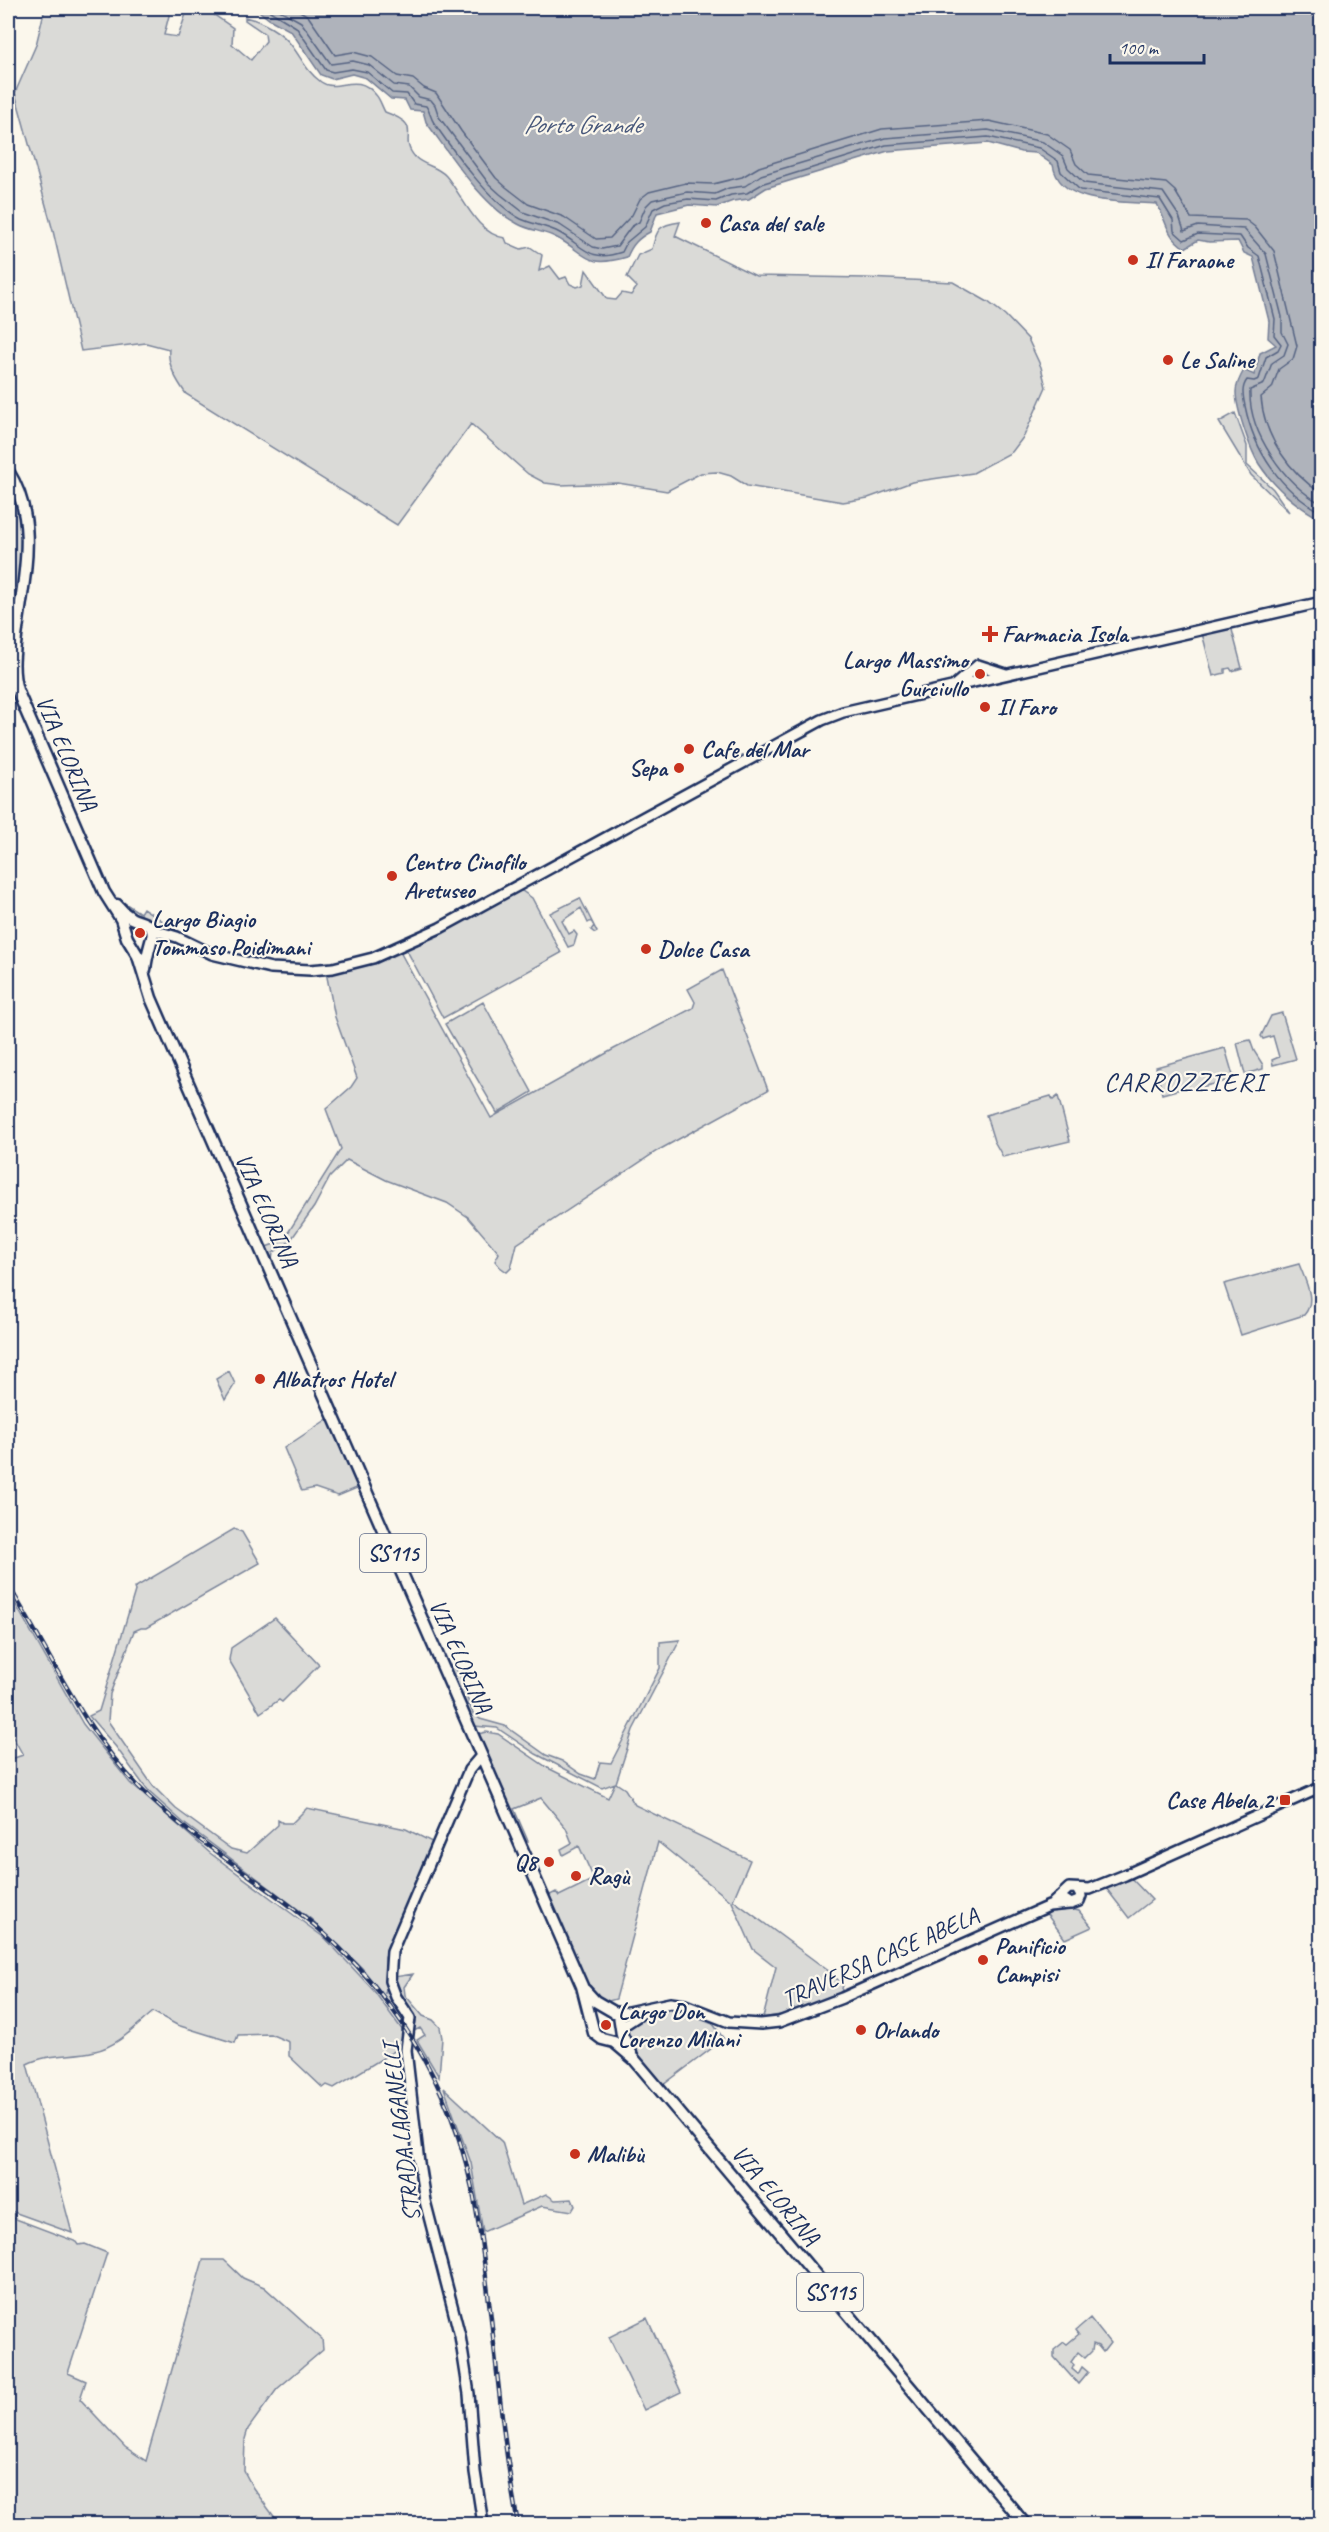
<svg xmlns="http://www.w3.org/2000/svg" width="1329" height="2532" font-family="Caveat,sans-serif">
	<rect width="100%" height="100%" fill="#fbf7ec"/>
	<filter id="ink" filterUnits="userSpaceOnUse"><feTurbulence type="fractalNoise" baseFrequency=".0167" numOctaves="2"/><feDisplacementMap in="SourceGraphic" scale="12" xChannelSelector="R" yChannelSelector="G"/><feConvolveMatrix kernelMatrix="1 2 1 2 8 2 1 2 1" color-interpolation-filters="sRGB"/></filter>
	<g filter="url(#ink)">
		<path fill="#dadad7" stroke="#7a849a" stroke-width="1.5" d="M45 8H171L164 35 178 37 188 8H204L233 28 232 44 251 60 266 41 265 34 245 20V17C262 21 282 32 292 46 302 59 307 72 321 82 338 94 356 70 376 95 380 99 382 107 385 112 427 127 396 136 415 157 424 166 437 166 446 176 463 196 476 234 505 238L507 243 521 249 530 247 542 255 539 271 550 266 560 279 566 277 570 284 577 287 583 285 586 270 607 299 616 300 622 293 631 295 637 287 627 277 638 255 652 249C657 228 659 225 680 222L675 236 756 276 866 278 953 282 988 302 1005 315 1028 339 1041 367 1046 387 1024 436 1012 452 973 473 912 482 868 498 843 502 747 486 731 476 717 472 701 473 667 491 618 483 561 485 545 483 528 474 471 424 397 525 186 394C177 381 167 365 169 349L146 343 81 351 53 231 15 93 36 45Z
			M1235 413 1247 446V465L1273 489 1289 512 1251 475 1219 422Z
			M8 480C38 534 16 605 8 663Z
			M1231 626 1242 668 1232 671 1230 668 1225 669V673L1213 676 1202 633Z
			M515 891H522L532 898 561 953 443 1018 405 947Z
			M580 898 597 932 595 933 591 930 594 926 591 921 588 923 581 908 562 921 569 934 574 931 577 935 574 945 568 947 550 913Z
			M123 902 140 913 143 908 184 935 168 932 157 927 150 919 136 916 119 904Z
			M399 950 491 1118 614 1049 693 1008 695 1002 688 989 722 970 768 1090 657 1151 517 1244 511 1268 507 1272 500 1267 495 1261 499 1253 468 1217 447 1203 386 1180 347 1160 330 1177 314 1207 290 1241 273 1253 272 1261 266 1247 280 1242 286 1236 341 1149 326 1109 351 1087 357 1078 335 1017 326 972Z
			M483 1002 532 1092 497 1113 445 1024Z
			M1282 1013 1296 1059 1273 1065 1272 1060 1279 1057 1273 1036 1263 1039 1261 1036 1271 1016Z
			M1250 1040 1254 1051 1263 1065V1069L1245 1074 1237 1043Z
			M1225 1048 1234 1079 1190 1090 1188 1087 1162 1094 1156 1067Z
			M1051 1096 1053 1100 1058 1096 1070 1141 1003 1157 994 1141 986 1115Z
			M1299 1264C1305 1280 1317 1301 1304 1315L1241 1335 1224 1284Z
			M229 1371 235 1384 225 1400 216 1379Z
			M329 1418 359 1487 338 1496 315 1488 302 1491 284 1448Z
			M234 1529 242 1532 260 1563 146 1628H141L134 1631 110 1694 108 1721 153 1786 176 1809 231 1849 247 1853 278 1825V1820L283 1823H292L307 1808 406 1829 434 1843 385 1958 386 1978 389 1989H386L385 1993 390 1992 404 2014 407 2026 362 1968 311 1919 185 1824 148 1791 116 1747 89 1716 99 1711 135 1591 134 1588Z
			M8 1591 83 1724 130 1783 210 1853 326 1939 374 1991 403 2031 401 2047 334 2088 327 2085 323 2088 289 2056V2042L270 2034 238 2035 235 2043 177 2025 153 2012C136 2026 118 2046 95 2051 72 2057 48 2053 27 2064L72 2233 8 2210V1760L23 1755 8 1728Z
			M275 1618 319 1665 282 1702 279 1700 260 1713 229 1660 231 1648Z
			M680 1640 633 1730 616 1783 625 1789 635 1805 750 1860 733 1900 830 1972 843 1985 841 1993 791 2013 763 2018 776 1967 753 1949 732 1902 658 1842 616 1999 605 2002C581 1987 558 1923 548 1896L556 1892 559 1896 594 1879 579 1846 563 1855 561 1849 572 1843 566 1828 541 1798 514 1809 528 1841H525L483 1744 484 1742 478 1734 486 1732 498 1734 548 1768 608 1798 615 1783 602 1788 536 1754 497 1728 474 1726 446 1662 460 1673 465 1693 473 1713 480 1719 505 1726 546 1755 562 1761 581 1774 595 1779 600 1762 611 1763 660 1668V1642Z
			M1131 1878 1152 1900 1129 1918 1106 1888Z
			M1062 1907 1079 1911 1092 1927 1065 1939 1045 1912Z
			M413 1974 404 1987 405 1995 423 2016 433 2020 440 2027 442 2038 439 2077 417 2040 425 2035 420 2028 414 2031 416 2021 399 1995 394 1977Z
			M675 2010 713 2024 724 2039 663 2085 635 2053 625 2033C631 2015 658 2009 675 2010Z
			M444 2088 502 2142 521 2205 546 2194 555 2200 572 2199 575 2206 572 2211 542 2206 483 2232 471 2163Z
			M8 2216 77 2242 79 2245 85 2244 107 2253 68 2373 86 2381 80 2399 125 2447 146 2461 203 2260H224L243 2278 264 2287 322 2339 323 2350 277 2389 248 2429 245 2439 244 2471 253 2488 276 2519 268 2521 259 2516 246 2520H197L196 2524H8Z
			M647 2318 681 2392 644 2410 609 2337Z
			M1090 2318 1110 2343 1103 2352 1098 2346 1093 2344 1092 2351 1085 2358 1078 2352 1071 2362 1074 2365 1072 2369 1078 2374 1082 2367 1088 2372 1078 2384 1054 2357V2350L1064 2342 1067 2344 1079 2334 1076 2330Z"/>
		<path fill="#afb3bb" stroke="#747e96" stroke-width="1.5" d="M255 8H1321V519C1297 507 1274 487 1259 464 1250 450 1236 408 1236 392 1236 384 1240 377 1244 370L1254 375 1260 353 1276 345 1268 338 1269 321 1253 257 1244 253 1238 241 1209 242 1198 240 1185 248C1166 236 1167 222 1157 204 1124 201 1060 207 1053 165L1036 153 1021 152 988 143 888 151 766 188 749 199 733 201 717 207 689 205 657 213 650 232C638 238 632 245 627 257 582 270 588 252 553 236 542 231 529 230 518 224 482 206 450 154 426 122L423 111 410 110 405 100 391 99 366 78 352 74 332 79 321 75 291 31 269 19Z"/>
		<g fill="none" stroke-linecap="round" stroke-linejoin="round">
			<path stroke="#566483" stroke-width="1.5" d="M265 8 296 27 326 70 333 72 352 69 367 72 392 93 407 94 414 104 426 106C430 111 430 117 434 123 454 152 490 203 521 219 532 224 545 226 556 231 583 244 587 264 622 252L627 242 645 227 653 209 665 203 688 199 716 201 731 195 747 193 764 183 886 145 988 137 1039 148 1058 161 1061 172 1080 190 1160 199 1173 220 1174 231 1184 240 1198 234 1240 236 1248 248 1259 256 1275 319 1274 335 1281 344 1278 350 1266 357 1259 379 1254 381 1247 380C1241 388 1243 396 1245 406 1254 451 1281 491 1322 513
				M276 8 301 22 331 64 353 61 369 65 394 85 409 87 419 97 431 100 435 105 439 117 454 137 489 184 500 194 523 212 560 225 593 247 602 249 617 246 631 227 639 222 646 206 652 200 687 192 715 194 729 188 745 186 761 175 885 138 988 130 1043 142 1063 156 1068 168 1084 183 1163 192 1179 216 1184 231 1198 226 1244 229 1266 254 1282 317V332L1288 344 1284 355 1272 363 1264 384 1250 390C1248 432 1285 485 1322 504
				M295 8 308 16 335 55 353 52 372 57 397 76 413 79 424 88 436 93 461 131 496 178 506 187 528 204 564 217 596 239 610 238 632 215 640 199 649 192 686 183 713 184 742 177 759 167 882 129 989 121 1047 134 1070 150 1076 164 1088 175 1166 183 1175 191 1191 218 1246 220 1255 227 1274 251 1297 346 1293 359 1279 369 1272 388 1261 397C1264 437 1289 472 1322 494"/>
			<path stroke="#747e96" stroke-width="2" d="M8 31 17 8"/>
			<g stroke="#1b2f5e" stroke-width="14">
				<path id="tertiary" d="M955 685 978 665 1006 674
					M149 925 157 931 177 937 212 954 271 968 310 970 333 968 373 958 440 928 822 720 843 712 1322 602
					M481 1756 469 1770 392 1951 390 1981 396 1997 410 2018 406 2050 419 2163 425 2201 460 2336 469 2394 475 2472 483 2524
					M1065 1900 1071 1904 1079 1901 1081 1896 1077 1889
					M1053 1903 1069 1888 1090 1889 1125 1875 1322 1787
					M616 2012 623 2013 670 2003 685 2005 729 2022 761 2024 779 2022 842 1998 1049 1906 1069 1904
					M621 2027 644 2012"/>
			</g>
			<g stroke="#1b2f5e" stroke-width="15">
				<path id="primary" d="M8 471C39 520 24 575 17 630 14 651 11 670 17 690L104 892 121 919 127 938 138 956 151 998 582 1986 594 2033 602 2039 614 2042 634 2059 1025 2524
					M117 905C121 910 125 914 131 918 140 923 156 923 152 938 149 949 146 958 145 970
					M585 1990 595 2001 619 2015 622 2035 631 2053"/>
			</g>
			<use href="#tertiary" stroke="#fbf7ec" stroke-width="9"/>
			<use href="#primary" stroke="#fbf7ec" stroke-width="10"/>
			<g stroke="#1b2f5e" stroke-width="4.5">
				<path id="rail" d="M8 1585C50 1653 82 1728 139 1787 193 1842 261 1879 319 1929 371 1974 414 2032 442 2095 470 2156 479 2219 487 2285 497 2364 503 2446 518 2524"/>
			</g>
			<use href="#rail" stroke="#fbf7ec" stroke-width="2" stroke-dasharray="7" stroke-linecap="butt"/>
		</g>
	</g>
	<g fill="#c8321e" stroke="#fbf7ec" stroke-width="2">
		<circle cx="706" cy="223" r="6"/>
		<circle cx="1133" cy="260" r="6"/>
		<circle cx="1168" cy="360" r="6"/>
		<path d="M987 625h6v6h6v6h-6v6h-6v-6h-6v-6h6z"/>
		<circle cx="980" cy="674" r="6"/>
		<circle cx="985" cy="707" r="6"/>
		<circle cx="689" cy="749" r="6"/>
		<circle cx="679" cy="768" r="6"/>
		<circle cx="392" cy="876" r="6"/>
		<circle cx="140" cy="933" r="6"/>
		<circle cx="646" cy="949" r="6"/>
		<circle cx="260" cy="1379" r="6"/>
		<rect x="1279" y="1794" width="12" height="12" rx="3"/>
		<circle cx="549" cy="1862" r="6"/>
		<circle cx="576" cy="1876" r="6"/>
		<circle cx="983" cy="1960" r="6"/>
		<circle cx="606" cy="2025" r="6"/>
		<circle cx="861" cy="2030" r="6"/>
		<circle cx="575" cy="2154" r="6"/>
	</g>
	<g text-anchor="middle" stroke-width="4.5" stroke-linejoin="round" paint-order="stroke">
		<g fill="#fbf7ec" stroke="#5e6b89" stroke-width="1.5">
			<rect x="360" y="1534" width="66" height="38" rx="4.5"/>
			<rect x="797" y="2273" width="66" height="38" rx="4.5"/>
		</g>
		<g font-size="22" font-weight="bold" fill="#1b2f5e">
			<text x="393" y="1561">SS115</text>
			<text x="830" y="2300">SS115</text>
		</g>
		<g font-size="24" font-weight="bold" fill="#1b2f5e" stroke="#fbf7ec" text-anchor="start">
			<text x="718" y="231">Casa del sale</text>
			<text x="1145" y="268">Il Faraone</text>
			<text x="1180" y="368">Le Saline</text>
			<text x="1002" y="642">Farmacia Isola</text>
			<text x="968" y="668" text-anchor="end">Largo Massimo<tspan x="968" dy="28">Gurciullo</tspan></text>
			<text x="997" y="715">Il Faro</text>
			<text x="701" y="757">Cafe del Mar</text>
			<text x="667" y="776" text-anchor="end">Sepa</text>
			<text x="404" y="870">Centro Cinofilo<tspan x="404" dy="28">Aretuseo</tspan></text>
			<text x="152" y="927">Largo Biagio<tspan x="152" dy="28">Tommaso Poidimani</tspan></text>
			<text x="658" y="957">Dolce Casa</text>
			<text x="272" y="1387">Albatros Hotel</text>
			<text x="1273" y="1808" text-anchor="end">Case Abela 2</text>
			<text x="537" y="1870" text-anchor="end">Q8</text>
			<text x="588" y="1884">Ragù</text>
			<text x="995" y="1954">Panificio<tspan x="995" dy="28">Campisi</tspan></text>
			<text x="618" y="2019">Largo Don<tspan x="618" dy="28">Lorenzo Milani</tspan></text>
			<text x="873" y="2038">Orlando</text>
			<text x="587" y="2162">Malibù</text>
		</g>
		<g font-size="24" fill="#1b2f5e" stroke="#fbf7ec">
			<text transform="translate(67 753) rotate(67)" y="8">VIA ELORINA</text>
			<text transform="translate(267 1210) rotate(66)" y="8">VIA ELORINA</text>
			<text transform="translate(461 1656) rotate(66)" y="8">VIA ELORINA</text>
			<text transform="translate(880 1957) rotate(-24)" y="8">TRAVERSA CASE ABELA</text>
			<text transform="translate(401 2132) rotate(-97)" y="8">STRADA LAGANELLI</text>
			<text transform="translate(776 2195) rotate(50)" y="8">VIA ELORINA</text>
		</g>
		<g font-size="26" font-style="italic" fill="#47577a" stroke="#fbf7ec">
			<text x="582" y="133">Porto Grande</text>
		</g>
		<g font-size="27" letter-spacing="1.5" fill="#1b2f5e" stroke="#fbf7ec">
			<text x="1185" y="1091">CARROZZIERI</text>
		</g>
	</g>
	<rect width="1329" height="2532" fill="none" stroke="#fbf7ec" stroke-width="30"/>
	<rect x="15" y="15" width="1299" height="2502" fill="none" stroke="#1b2f5e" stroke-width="2" filter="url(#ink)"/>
	<path d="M1110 54v9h94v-9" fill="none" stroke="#1b2f5e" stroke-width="3"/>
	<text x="1119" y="54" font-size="18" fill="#1b2f5e" stroke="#fbf7ec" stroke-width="4.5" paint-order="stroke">100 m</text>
</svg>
